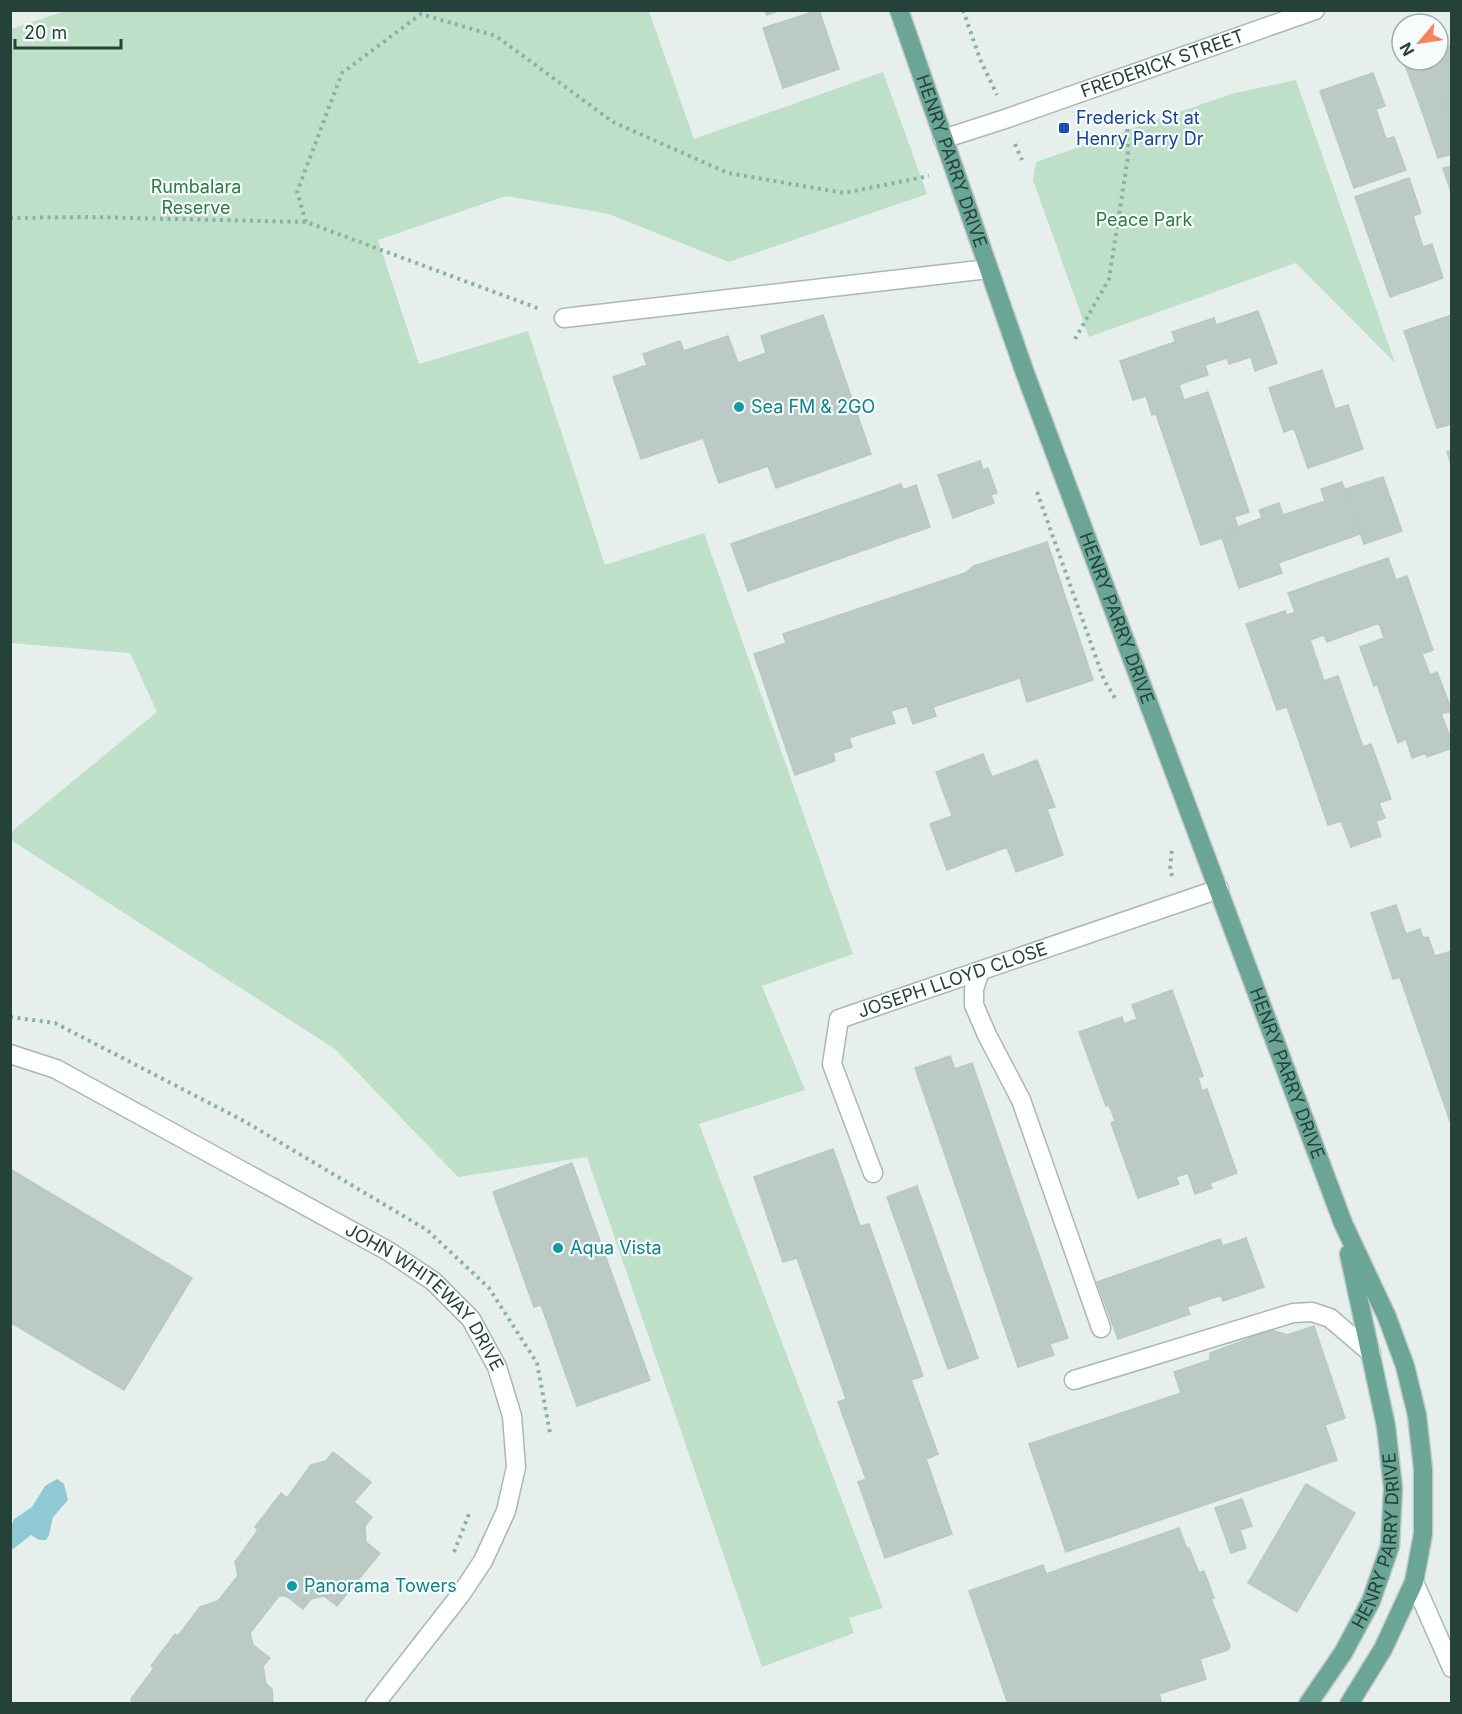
<svg xmlns="http://www.w3.org/2000/svg" width="1462" height="1714" font-family="Inter,sans-serif">
	<rect width="100%" height="100%" fill="#e6efeb"/>
	<path fill="#bfe0c8" d="M65 11H649L694 139 883 72 927 194 729 262 609 214 506 196 378 240 419 364 528 331 605 565 704 533 853 954 762 986 805 1090 699 1124 883 1608 849 1618 854 1633 762 1667 587 1157 458 1177 335 1049 11 840V832L157 712 130 653 11 643V29Z
		M1296 80 1395 363 1296 263 1089 337 1033 180 1036 162 1231 94Z"/>
	<path fill="#8ec9d4" d="M57 1479 64 1484 68 1500 53 1517 49 1535 46 1540H39L31 1535 13 1549 11 1547V1528L14 1519 32 1507 45 1486Z"/>
	<path fill="#bbcac4" stroke="#b8c9c2" stroke-width="1.5" d="M765 10H781L767 15Z
		M819 10 839 69 783 88 763 28Z
		M1452 45V101L1422 111 1404 62 1438 60V50Z
		M1373 73 1385 106 1376 109 1386 139 1394 137 1406 170 1354 188 1320 91Z
		M1452 101V154L1438 158 1422 111Z
		M1452 166V195L1443 168Z
		M1409 178 1421 213 1413 216 1423 247 1432 244 1443 278 1390 297 1355 197Z
		M1258 311 1277 363 1255 371 1251 357 1229 364 1216 325Z
		M823 315 871 454 776 488 768 466 719 483 703 438 641 459 613 377 647 365 643 354 680 341 684 351 728 336 738 363 766 353 761 336Z
		M1452 315V424L1437 428 1404 331Z
		M1214 318 1227 358 1205 365 1208 375 1189 381 1172 332Z
		M1175 342 1189 381 1179 385 1184 400 1208 392 1249 512 1234 517 1240 532 1201 545 1156 414 1152 415 1146 396 1133 400 1120 361Z
		M1322 370 1335 409 1348 405 1363 449 1308 468 1294 428 1284 432 1269 388Z
		M1452 450V466L1447 452Z
		M980 461 983 470 988 468 997 493 991 495 994 503 953 518 938 475Z
		M1383 477 1402 531 1364 544 1346 489Z
		M1342 482 1360 534 1278 563 1259 510 1279 503 1283 515 1325 501 1321 489Z
		M901 484 903 490 916 485 930 527 748 591 731 544Z
		M1262 518 1282 573 1239 588 1222 538 1240 532 1238 527Z
		M1047 542 1093 680 1027 702 1020 678 933 707 936 716 913 724 907 706 891 711 895 723 849 738 852 747 833 753 835 761 795 775 754 654 786 643 783 634 965 573 974 566Z
		M1388 558 1396 580 1407 576 1433 650 1422 654 1430 675 1437 672 1452 711 1441 714 1452 741V748L1427 757 1426 753 1412 758 1406 739 1398 743 1377 684 1374 686 1360 647 1384 638 1379 623 1327 642 1324 635 1310 640 1324 681 1338 676 1363 747 1371 744 1391 799 1379 803 1385 818 1376 821 1381 836 1351 847 1341 821 1328 825 1287 707 1277 710 1246 624 1285 611 1287 615 1295 612 1288 593Z
		M983 754 992 777 1037 760 1055 807 1047 809 1063 855 1016 872 1007 847 947 870 930 824 952 816 936 772Z
		M1396 905 1406 934 1420 929 1423 938 1428 937 1435 956 1452 951V1127L1400 977 1393 979 1371 913Z
		M1172 990 1203 1076 1198 1078 1202 1091 1207 1089 1237 1173 1210 1183 1212 1188 1195 1194 1188 1173 1176 1177 1179 1184 1138 1198 1111 1123 1115 1121 1109 1105 1106 1106 1079 1032 1122 1017 1124 1024 1137 1019 1132 1005Z
		M950 1056 955 1069 972 1063 1068 1338 1050 1344 1054 1355 1018 1367 915 1068Z
		M833 1149 860 1226 869 1224 923 1376 911 1380 938 1454 926 1459 952 1534 885 1558 858 1482 866 1479 838 1402 846 1399 797 1258 783 1262 754 1177Z
		M572 1163 650 1380 577 1406 541 1305 534 1307 493 1192Z
		M10 1169 192 1278 124 1390 10 1322Z
		M917 1186 978 1358 948 1369 887 1197Z
		M1246 1238 1264 1287 1223 1301 1221 1295 1187 1307 1190 1314 1118 1339 1097 1282 1220 1239 1223 1246Z
		M1314 1326 1345 1418 1325 1425 1337 1460 1066 1552 1029 1444 1181 1393 1174 1372 1210 1360V1353L1272 1330 1287 1335Z
		M333 1452 371 1482 354 1502 372 1517 365 1526 366 1542 380 1553 337 1606 324 1596 311 1599 303 1609 286 1596H279L250 1633 253 1645 270 1658 263 1666 266 1684 272 1689 273 1704H132L131 1699 154 1668 151 1666 175 1634 178 1636 200 1607 218 1601 238 1576 235 1562 258 1530 255 1527 281 1493 287 1498 311 1465 326 1461Z
		M1306 1484 1355 1513 1297 1612 1248 1583Z
		M1242 1499 1252 1526 1240 1530 1246 1548 1231 1553 1215 1508Z
		M1179 1528 1187 1549 1189 1548 1199 1573 1204 1571 1214 1598 1211 1599 1230 1646 1228 1650 1200 1659 1206 1679 1159 1694 1162 1704H1008L969 1591 1043 1565 1046 1574Z"/>
	<g fill="none" stroke-linecap="round" stroke-linejoin="round">
		<g stroke="#a8b8b2" stroke-width="21">
			<g id="minor">
				<path id="s1" d="M943 139 1005 119 1315 10"/>
				<path d="M564 318 988 269"/>
				<path d="M980 971 974 989V1005L987 1035 1021 1100 1101 1328"/>
				<path id="s2" d="M10 1054 56 1069 388 1251 433 1281 471 1319 497 1367 512 1416 516 1467 506 1511 483 1561 461 1594 375 1704"/>
				<path id="s3" d="M873 1173 832 1064 839 1019 1219 889"/>
				<path d="M1074 1380 1293 1313 1312 1312 1330 1318 1371 1353"/>
				<path d="M1414 1582 1452 1668"/>
			</g>
		</g>
		<g stroke="#c2cac8" stroke-width="21">
			<g id="major">
				<path id="s4" d="M899 10 1025 373 1343 1223 1387 1317 1405 1366 1417 1415 1423 1469V1534L1414 1582 1383 1649 1349 1704"/>
				<path id="s5" d="M1308 1704 1343 1653 1371 1601 1390 1546 1393 1488 1386 1426 1349 1254"/>
			</g>
		</g>
		<path stroke="#86b3a5" stroke-width="4" stroke-dasharray="3 4.5" stroke-linecap="butt" d="M963 10 980 59 997 95
			M1015 144 1022 160
			M10 218 88 217 306 222 540 309
			M306 222 297 192 342 73 421 14 496 36 613 122 728 173 844 193 929 176
			M1075 339 1109 279 1128 157 1127 115
			M1037 492 1104 680 1115 698
			M1172 876 1170 869 1172 848
			M10 1017 55 1023 244 1121 427 1230 489 1288 537 1363 550 1433
			M454 1552 469 1514"/>
		<use href="#minor" stroke="#fff" stroke-width="18"/>
		<use href="#major" stroke="#6aa596" stroke-width="18"/>
	</g>
	<rect fill="#1a4fb4" stroke="#f7fbf9" stroke-width="2" x="1058" y="122" width="12" height="12" rx="3"/>
	<g fill="#0f9aa8" stroke="#f7fbf9" stroke-width="2">
		<circle cx="739" cy="407" r="6"/>
		<circle cx="558" cy="1248" r="6"/>
		<circle cx="292" cy="1586" r="6"/>
	</g>
	<g text-anchor="middle" stroke-width="4.5" stroke-linejoin="round" paint-order="stroke">
		<g font-size="18" fill="#24423a" stroke="#f7fbf9">
			<text dy="6" stroke="none"><textPath href="#s1" startOffset="232">FREDERICK STREET</textPath></text>
			<text dy="6" stroke="none"><textPath href="#s4" startOffset="160">HENRY PARRY DRIVE</textPath></text>
			<text dy="6" stroke="none"><textPath href="#s4" startOffset="646">HENRY PARRY DRIVE</textPath></text>
			<text dy="6" stroke="none"><textPath href="#s3" startOffset="282">JOSEPH LLOYD CLOSE</textPath></text>
			<text dy="6" stroke="none"><textPath href="#s4" startOffset="1132">HENRY PARRY DRIVE</textPath></text>
			<text dy="6" stroke="none"><textPath href="#s2" startOffset="486">JOHN WHITEWAY DRIVE</textPath></text>
			<text dy="6" stroke="none"><textPath href="#s5" startOffset="182">HENRY PARRY DRIVE</textPath></text>
		</g>
		<g font-size="18" fill="#164399" stroke="#f7fbf9" text-anchor="start">
			<text x="1076" y="124">Frederick St at<tspan x="1076" dy="21">Henry Parry Dr</tspan></text>
		</g>
		<g font-size="18" fill="#2d7a4b" stroke="#f7fbf9">
			<text x="196" y="193">Rumbalara<tspan x="196" dy="21">Reserve</tspan></text>
			<text x="1144" y="226">Peace Park</text>
		</g>
		<g font-size="18" fill="#0d838f" stroke="#f7fbf9" text-anchor="start">
			<text x="751" y="413">Sea FM &amp; 2GO</text>
			<text x="570" y="1254">Aqua Vista</text>
			<text x="304" y="1592">Panorama Towers</text>
		</g>
	</g>
	<rect width="1462" height="1714" fill="none" stroke="#24423a" stroke-width="24"/>
	<g transform="translate(1420 42) rotate(241)"><circle r="28" fill="#f7fbf9" stroke="#a3b1ad" stroke-width="1.5"/>
	<path d="M0-4.5L10 22L0 15L-10 22Z" fill="#f4845f"/>
	<text y="-9" font-size="16" font-weight="bold" text-anchor="middle" fill="#24423a">N</text>
	</g>
	<path d="M15 39v9h106v-9" fill="none" stroke="#24423a" stroke-width="3"/>
	<text x="24" y="39" font-size="18" fill="#24423a" stroke="#f7fbf9" stroke-width="4.5" paint-order="stroke">20 m</text>
</svg>
